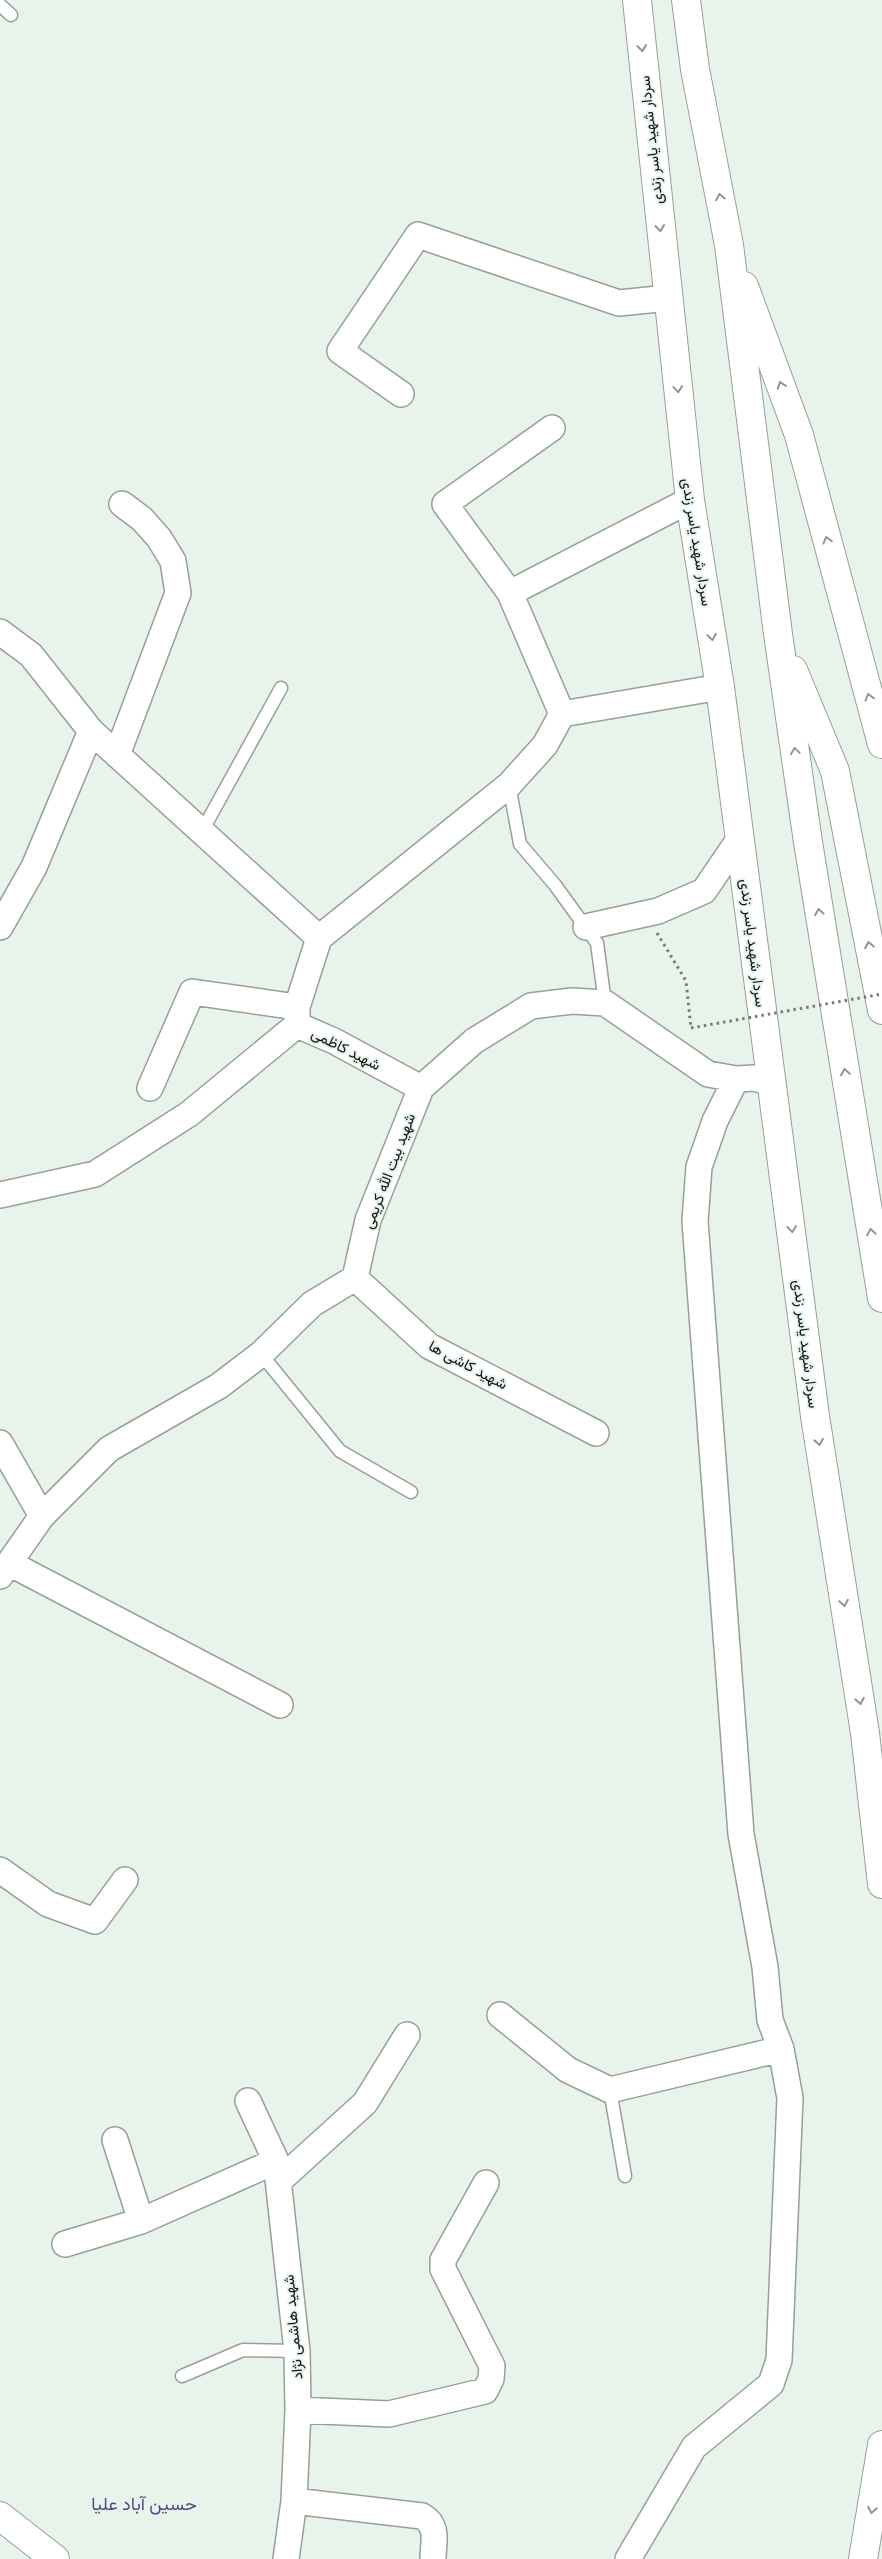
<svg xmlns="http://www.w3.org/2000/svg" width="882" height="2559" font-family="Roboto,Vazirmatn,sans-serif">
	<rect width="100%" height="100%" fill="#e8f4eb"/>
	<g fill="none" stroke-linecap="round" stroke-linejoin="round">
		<g stroke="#95a098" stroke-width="15">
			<path id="lane" d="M0 5 11 15
				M509 785 520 844 555 885 597 943 605 1003
				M201 833 281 688
				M261 1354 340 1451 411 1492
				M610 2090 625 2176
				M182 2376 243 2350 297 2351"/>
		</g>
		<g stroke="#95a098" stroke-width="28">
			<path id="street" d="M401 394 340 351 418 235 619 303 668 298
				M552 428 445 504 510 593 690 500
				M510 593 562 714
				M0 632 31 655 91 731 319 938 509 785 545 745 562 714 720 687
				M117 755 178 593 173 561 159 538 142 519 122 504
				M0 927 34 867 91 731
				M586 927 658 911 704 891 740 838
				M319 938 297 1007V1025L334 1041 421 1088
				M150 1088 192 992 297 1007
				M0 1195 95 1174 189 1114 297 1025
				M355 1278 429 1346 596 1433
				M0 1443 42 1516
				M9 1563 280 1705
				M0 1576 42 1516 109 1449 219 1386 261 1354 312 1304 355 1278 368 1220 421 1088 474 1041 531 1006 572 1001 605 1003 708 1074 736 1079 755 1078 771 1083
				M0 1870 48 1904 95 1921 125 1880
				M500 2015 568 2070 610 2090 781 2049
				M248 2101 276 2161 297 2351 298 2410 294 2501 286 2559
				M115 2140 141 2221
				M279 2181 365 2103 407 2035
				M65 2244 141 2221 276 2161
				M298 2410 389 2414 485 2391 491 2379 492 2366 443 2269V2260L486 2183
				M294 2501 422 2516C438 2525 434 2540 433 2556
				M628 2559 694 2447 771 2384 779 2360 790 2098 781 2049 770 2020 765 1967 741 1834 695 1221 699 1167 715 1121 736 1079"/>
		</g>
		<g stroke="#95a098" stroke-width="30">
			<path id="secondary" d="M0 2516 55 2559"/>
		</g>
		<g stroke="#95a098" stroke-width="30">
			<path id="highway" d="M637 0 690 500 720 687 815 1416 865 1733 882 1884
				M686 0 695 69 729 245 778 634 808 842 882 1298
				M744 286 799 435 882 744
				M793 670 835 771 882 1010
				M863 2559 882 2445"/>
		</g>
		<path stroke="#747c77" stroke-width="3" stroke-dasharray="2.5 4" stroke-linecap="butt" d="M657 933 686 981 691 1028"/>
		<use href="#lane" stroke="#fff" stroke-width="12"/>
		<use href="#street" stroke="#fff" stroke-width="25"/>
		<use href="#secondary" stroke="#fff" stroke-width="28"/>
		<use href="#highway" stroke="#fff" stroke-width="28"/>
		<path stroke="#747c77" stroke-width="3" stroke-dasharray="2.5 4" stroke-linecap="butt" d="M691 1028 882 994"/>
	</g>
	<defs><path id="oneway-chevron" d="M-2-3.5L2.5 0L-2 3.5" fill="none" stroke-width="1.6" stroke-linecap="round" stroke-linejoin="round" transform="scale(1.25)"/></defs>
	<g stroke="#939594">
		<use href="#oneway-chevron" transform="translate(642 48) rotate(84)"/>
		<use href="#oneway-chevron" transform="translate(720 197) rotate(-101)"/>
		<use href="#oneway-chevron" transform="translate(660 228) rotate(84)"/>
		<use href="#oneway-chevron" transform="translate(781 385) rotate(-110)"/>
		<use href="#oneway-chevron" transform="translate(678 389) rotate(84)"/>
		<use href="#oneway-chevron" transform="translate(827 540) rotate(-105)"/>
		<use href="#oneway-chevron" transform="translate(712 637) rotate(81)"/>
		<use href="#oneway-chevron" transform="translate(869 697) rotate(-105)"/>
		<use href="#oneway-chevron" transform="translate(795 751) rotate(-98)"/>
		<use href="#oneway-chevron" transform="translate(819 912) rotate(-99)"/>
		<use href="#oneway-chevron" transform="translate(869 945) rotate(-101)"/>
		<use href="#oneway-chevron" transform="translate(845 1072) rotate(-99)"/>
		<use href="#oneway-chevron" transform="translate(792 1229) rotate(83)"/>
		<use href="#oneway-chevron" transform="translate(871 1232) rotate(-99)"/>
		<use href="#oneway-chevron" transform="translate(819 1442) rotate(81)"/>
		<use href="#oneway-chevron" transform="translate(844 1603) rotate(81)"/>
		<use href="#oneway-chevron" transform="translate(860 1701) rotate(80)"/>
		<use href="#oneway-chevron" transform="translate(872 2510) rotate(100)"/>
	</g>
	<g text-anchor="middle" stroke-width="4" stroke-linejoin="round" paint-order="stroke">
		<g font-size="15" fill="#101412" stroke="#e8f4eb">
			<text transform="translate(651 140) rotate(-96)" y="5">سردار شهید یاسر زندی</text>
			<text transform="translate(697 542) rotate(81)" y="5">سردار شهید یاسر زندی</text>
			<text transform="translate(753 943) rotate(83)" y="5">سردار شهید یاسر زندی</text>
			<text transform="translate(346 1049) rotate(27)" y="5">شهید کاظمی</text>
			<text transform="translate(389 1171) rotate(-69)" y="5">شهید بیت الله کریمی</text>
			<text transform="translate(806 1344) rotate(83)" y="5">سردار شهید یاسر زندی</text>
			<text transform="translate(468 1365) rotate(28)" y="5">شهید کاشی ها</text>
			<text transform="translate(293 2327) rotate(-95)" y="5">شهید هاشمی نژاد</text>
		</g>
		<g font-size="18" fill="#4e4b89" stroke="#e8f4eb">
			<text x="144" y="2510">حسین آباد علیا</text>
		</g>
	</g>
</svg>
